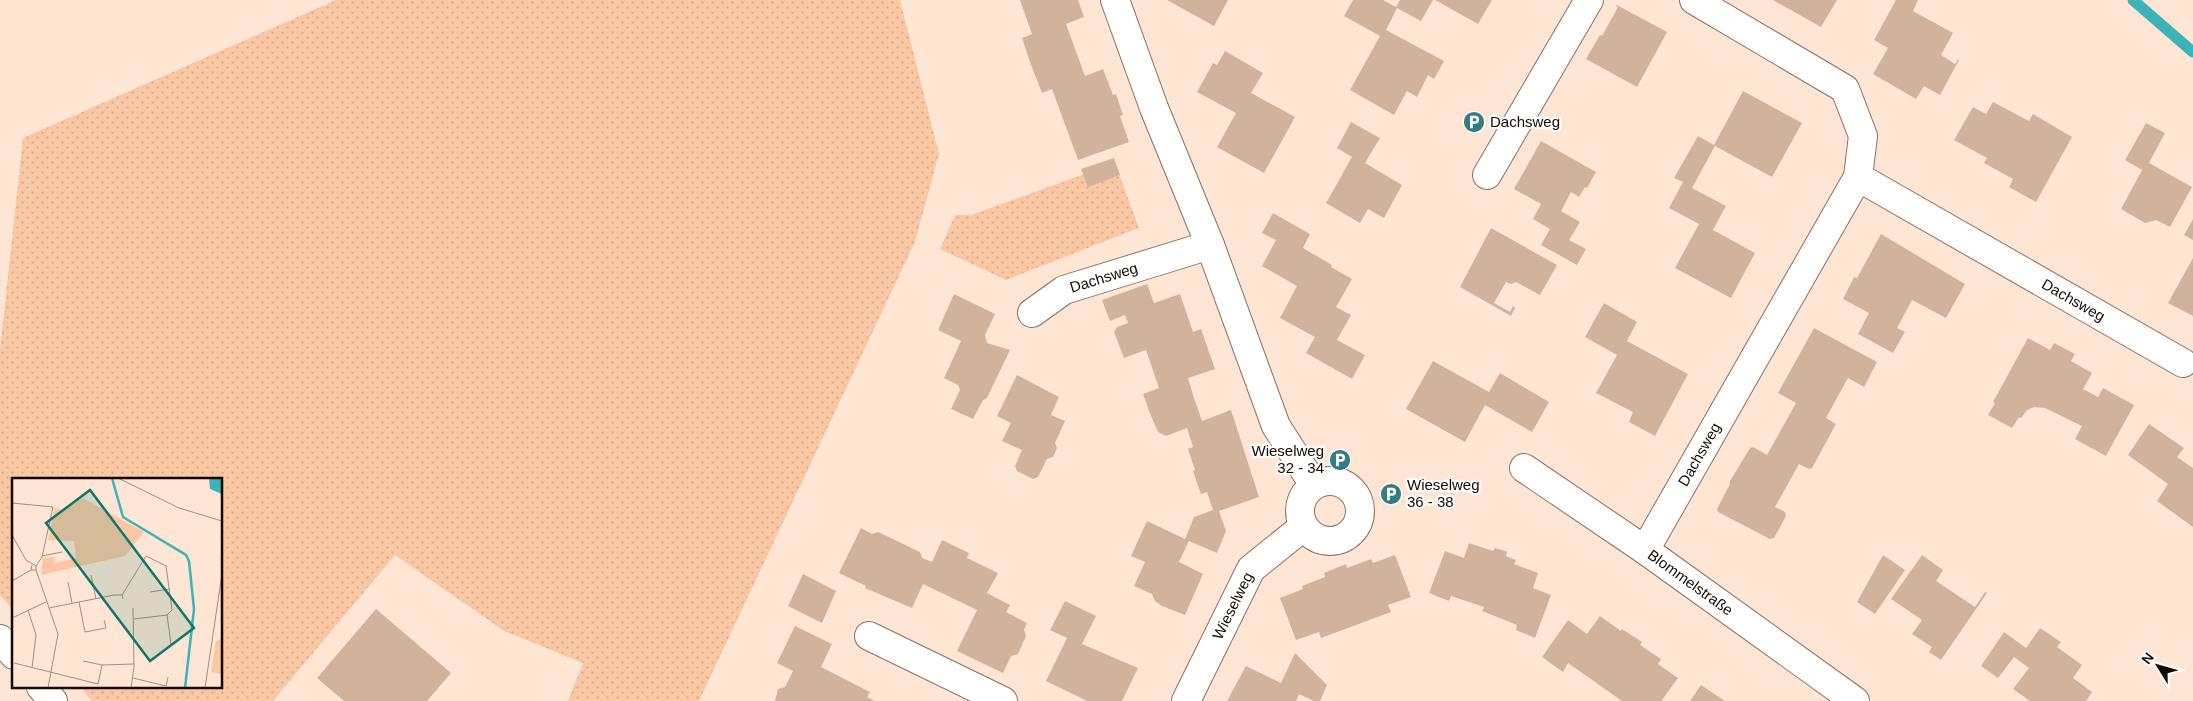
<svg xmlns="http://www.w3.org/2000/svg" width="2193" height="701" font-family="Arial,sans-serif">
	<defs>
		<pattern id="green-dots" width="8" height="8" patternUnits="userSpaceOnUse" patternTransform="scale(1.25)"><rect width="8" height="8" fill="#f9c7a4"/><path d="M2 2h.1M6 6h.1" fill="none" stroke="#d5aa8c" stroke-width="1.8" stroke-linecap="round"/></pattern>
	</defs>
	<rect width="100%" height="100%" fill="#ffe5d4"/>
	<path fill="url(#green-dots)" d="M336 0H900L939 154 915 242 699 701H568L583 663 504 631 395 555 273 701H92L80 687H221V480H14V611L0 595V350L23 138Z
		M1115 163 1139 228 1006 280 940 249 955 215H971Z"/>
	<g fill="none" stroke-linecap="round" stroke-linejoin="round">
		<path stroke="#3cb2b9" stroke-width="11" d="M2133 0 2193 52"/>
	</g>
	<path fill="#d1b29d" d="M1020 0H1078L1084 17 1066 24 1085 76 1103 69 1113 95 1116 94 1123 115 1120 116 1129 142 1078 160 1052 89 1042 93 1031 65 1022 38 1032 34Z
		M1167 0H1228L1214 26Z
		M1353 0H1383L1396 7 1400 0H1433L1421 21 1397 8 1386 30 1444 61 1434 79 1428 75 1417 97 1407 91 1394 115 1350 90 1380 36 1344 16Z
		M1435 0H1492L1478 24Z
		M1773 0H1837L1821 27Z
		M1896 0H1918L1913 11 1953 33 1941 55 1955 64 1958 59 1959 60 1940 95 1924 86 1916 99 1873 74 1888 48 1874 40Z
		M1617 5 1667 32 1637 87 1586 59 1600 35 1602 36 1618 7 1616 6Z
		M1225 51 1263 73 1251 93 1295 117 1264 173 1217 147 1236 113 1197 92 1213 63 1217 65Z
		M1743 91 1802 123 1772 177 1715 146 1692 188 1726 206 1713 230 1755 253 1731 298 1675 268 1699 224 1669 208 1683 182 1674 178 1698 136 1714 145Z
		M1993 102 2029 121 2033 114 2072 137 2036 202 2009 187 2013 179 1984 163 1987 158 1954 140 1973 107 1986 114Z
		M1351 122 1380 138 1365 163 1402 185 1384 218 1368 209 1360 223 1326 203 1352 157 1337 148Z
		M2146 123 2165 133 2149 163 2192 187 2170 227 2156 220 2145 223 2121 209 2142 170 2125 160Z
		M1541 141 1596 172 1587 188 1585 187 1579 197 1571 192 1561 211 1580 222 1569 240 1586 249 1577 265 1541 245 1550 229 1533 219 1541 204 1514 189Z
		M1114 158 1120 175 1088 187 1081 169Z
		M1273 213 1310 234 1303 248 1332 265 1331 267 1352 279 1336 307 1351 315 1337 340 1365 355 1352 379 1306 353 1315 337 1280 318 1297 286 1262 266 1276 240 1262 233Z
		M2193 219V240L2184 235Z
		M1491 228 1557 265 1540 295 1516 282 1511 284 1506 282 1494 303 1510 312 1513 306 1515 308 1511 316 1460 287Z
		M1881 234 1965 284 1946 318 1912 300 1897 328 1905 332 1893 353 1858 334 1869 313 1843 299 1854 277 1857 278Z
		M2193 258V316L2168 303Z
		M1147 284 1154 303 1180 294 1193 332 1201 329 1215 369 1188 378 1193 395 1202 421 1231 410 1259 497 1219 511 1226 531 1217 553 1189 541 1179 562 1203 574 1185 615 1162 606 1155 601 1152 594 1134 586 1145 562 1131 556 1147 521 1185 539 1194 517 1213 510 1207 492 1201 494 1193 471 1195 470 1188 449 1193 447 1187 428 1166 436 1158 432 1149 411 1143 394 1159 388 1146 350 1124 358 1114 332 1117 327 1128 323 1125 315 1110 321 1102 300Z
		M954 294 995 314 985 335 987 343 1010 350 987 398 983 400 973 419 951 409 960 390 958 385 944 378 961 341 938 330Z
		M1604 303 1637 322 1627 341 1688 374 1655 436 1629 422 1633 412 1596 393 1617 355 1585 337Z
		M1814 328 1877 362 1864 387 1848 378 1826 418 1836 424 1812 468 1809 469 1799 464 1775 507 1785 512 1786 516 1774 538 1770 539 1718 512 1717 509 1730 484V481L1750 448 1753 447 1767 455 1796 403 1778 393Z
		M2028 338 2050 350 2054 343 2075 354 2071 361 2092 373 2083 389 2098 397 2103 388 2134 405 2106 456 2075 439 2082 426 2045 408 2034 407 2027 410 2021 418 2019 417 2012 428 1988 415 1995 403 1993 402Z
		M1433 361 1489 392 1500 373 1549 402 1532 432 1485 405 1465 442 1406 409Z
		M1017 375 1059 397 1051 415 1065 421 1055 443 1057 448 1053 457 1047 459 1038 477 1033 479 1017 471 1015 466 1022 450 1002 441 1011 423 997 416Z
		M2149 424 2184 448 2177 457 2193 468V527L2157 501 2168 484 2128 455Z
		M861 528 872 534 878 532 920 552 922 558 932 562 942 540 969 553 967 558 998 573 987 593 1010 605 1006 612 1027 623 1024 630 1026 636 1018 654 1011 656 1003 673 957 651 977 610 923 584 912 608 865 588 866 586 839 573Z
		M1469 543 1493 551 1495 548 1505 551 1507 552 1506 556 1516 560 1514 564 1538 573 1533 588 1551 595 1535 638 1516 630 1517 625 1482 611 1484 607 1451 596 1449 601 1429 593 1445 551 1464 558Z
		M1395 555 1411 597 1388 605 1391 612 1321 638 1319 632 1296 640 1280 598 1303 589 1302 586 1325 577 1324 573 1346 564 1347 568 1371 559 1373 563Z
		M1883 555 1905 570 1875 614 1857 602Z
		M1922 555 1943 570 1936 581 1975 607 1985 592 1987 593 1941 660 1929 652 1932 647 1912 634 1922 620 1891 599Z
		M803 574 836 591 822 623 788 606Z
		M1065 601 1096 616 1082 644 1138 668 1122 701H1087L1046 681 1067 638 1050 630Z
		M376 609 451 673 427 701H344L317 678Z
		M1600 616 1621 631 1622 629 1642 642 1640 645 1661 659 1658 664 1678 678 1662 700 1663 701H1622L1568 663 1563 672 1542 657 1568 620 1587 634Z
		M795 626 832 644 821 667 870 692 867 697 875 701H775L778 689 785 687 793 671 777 663Z
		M2040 628 2061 642 2057 647 2082 665 2073 678 2092 692 2086 701H2030L2013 689 2029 668 2014 657 1998 678 1981 666 2004 632 2026 648Z
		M1295 653 1327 685 1320 701H1314L1299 694 1296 701H1227L1246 666 1281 683Z
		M1701 685 1725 701H1690Z"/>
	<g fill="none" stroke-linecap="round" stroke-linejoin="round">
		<g stroke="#8c705c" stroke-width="30">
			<g id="minor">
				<path d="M1115 0 1154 108 1210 245 1276 426 1314 485"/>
				<path id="s1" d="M1694 0 1845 89 1863 136 1858 177 2183 363"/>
				<path d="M1487 175 1589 0"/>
				<path id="s2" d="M1032 313 1064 290 1210 245"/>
				<path id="s3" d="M1524 468 1645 550 1855 701"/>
				<circle cx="1330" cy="511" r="30"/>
				<path id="s4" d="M1645 550 1858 177"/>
				<path d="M869 636 1003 701"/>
				<path d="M0 639 14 655"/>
				<path d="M41 687 53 701"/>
				<path id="s5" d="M1186 701 1251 569 1303 527"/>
			</g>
		</g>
		<use href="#minor" stroke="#fff" stroke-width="28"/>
	</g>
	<defs>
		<g id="parking-disc" transform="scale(1.125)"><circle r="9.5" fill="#337c81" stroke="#fff"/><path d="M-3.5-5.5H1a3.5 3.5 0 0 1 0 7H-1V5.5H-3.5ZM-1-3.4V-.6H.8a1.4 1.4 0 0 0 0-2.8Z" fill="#fff"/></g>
	</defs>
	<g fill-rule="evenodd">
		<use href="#parking-disc" x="1474" y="122"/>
		<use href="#parking-disc" x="1340" y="460"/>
		<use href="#parking-disc" x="1391" y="494"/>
	</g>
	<g text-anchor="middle" stroke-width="4.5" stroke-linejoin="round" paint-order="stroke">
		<g font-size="15" fill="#140a04" stroke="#fff" text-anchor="start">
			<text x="1490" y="127">Dachsweg</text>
			<text x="1324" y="456" text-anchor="end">Wieselweg<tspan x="1324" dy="17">32 - 34</tspan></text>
			<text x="1407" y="490">Wieselweg<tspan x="1407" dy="17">36 - 38</tspan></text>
		</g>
		<g font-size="15" fill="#140a04" stroke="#fff">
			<text dy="5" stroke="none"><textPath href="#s2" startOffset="81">Dachsweg</textPath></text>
			<text dy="5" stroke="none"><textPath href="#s1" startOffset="515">Dachsweg</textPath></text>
			<text dy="5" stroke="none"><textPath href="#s4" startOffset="110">Dachsweg</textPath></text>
			<text dy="5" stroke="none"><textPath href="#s3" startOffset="202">Blommelstraße</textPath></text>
			<text dy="5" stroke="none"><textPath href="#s5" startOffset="106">Wieselweg</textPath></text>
		</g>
	</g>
	<g transform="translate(12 478)">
		<rect width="210" height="210" fill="#ffe5d4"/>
		<path d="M71 20 132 54 113 78 29 97 31 80 42 79 43 85 64 80 62 63 36 62 43 30 50 32ZM210 161V196L199 194 204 163Z" fill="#f9c7a4"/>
		<path d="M197 0H210V16L198 11Z" fill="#3cb2b9"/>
		<path fill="none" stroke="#3cb2b9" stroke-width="2.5" d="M100 0 111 39 174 77 177 83 182 131 173 210"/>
		<path fill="none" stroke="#a18d81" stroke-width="1" d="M106 0 167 30 210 43M0 25 41 29 30 79 24 88M0 57 14 82 24 88V92H19L20 87M30 78 50 74M24 92 46 156 36 210M79 97 84 121M0 103 19 92M56 104 60 125M138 114 158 111M110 117 134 78 154 88 160 132 155 137 159 166M67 124 73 154 94 150 92 142M37 130 102 117H110L111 121M16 132 24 157 20 190M0 140 34 124M122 141 155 137M71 183 90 187M2 185 86 206 90 187 122 186M121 200 154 208 156 199M119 210 122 189 121 130M193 210 210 96"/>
		<path fill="#0f766e" fill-opacity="0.15" stroke="#0f766e" stroke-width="2.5" d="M78 12 182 150 138 183 34 45Z"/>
		<rect width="210" height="210" fill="none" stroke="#140a04" stroke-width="2.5"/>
	</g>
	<g transform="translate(2158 666) rotate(307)" stroke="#ffffff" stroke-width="4" paint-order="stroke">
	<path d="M0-4L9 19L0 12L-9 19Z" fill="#140a04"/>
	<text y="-8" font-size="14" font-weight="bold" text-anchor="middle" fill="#140a04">N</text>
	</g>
</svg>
